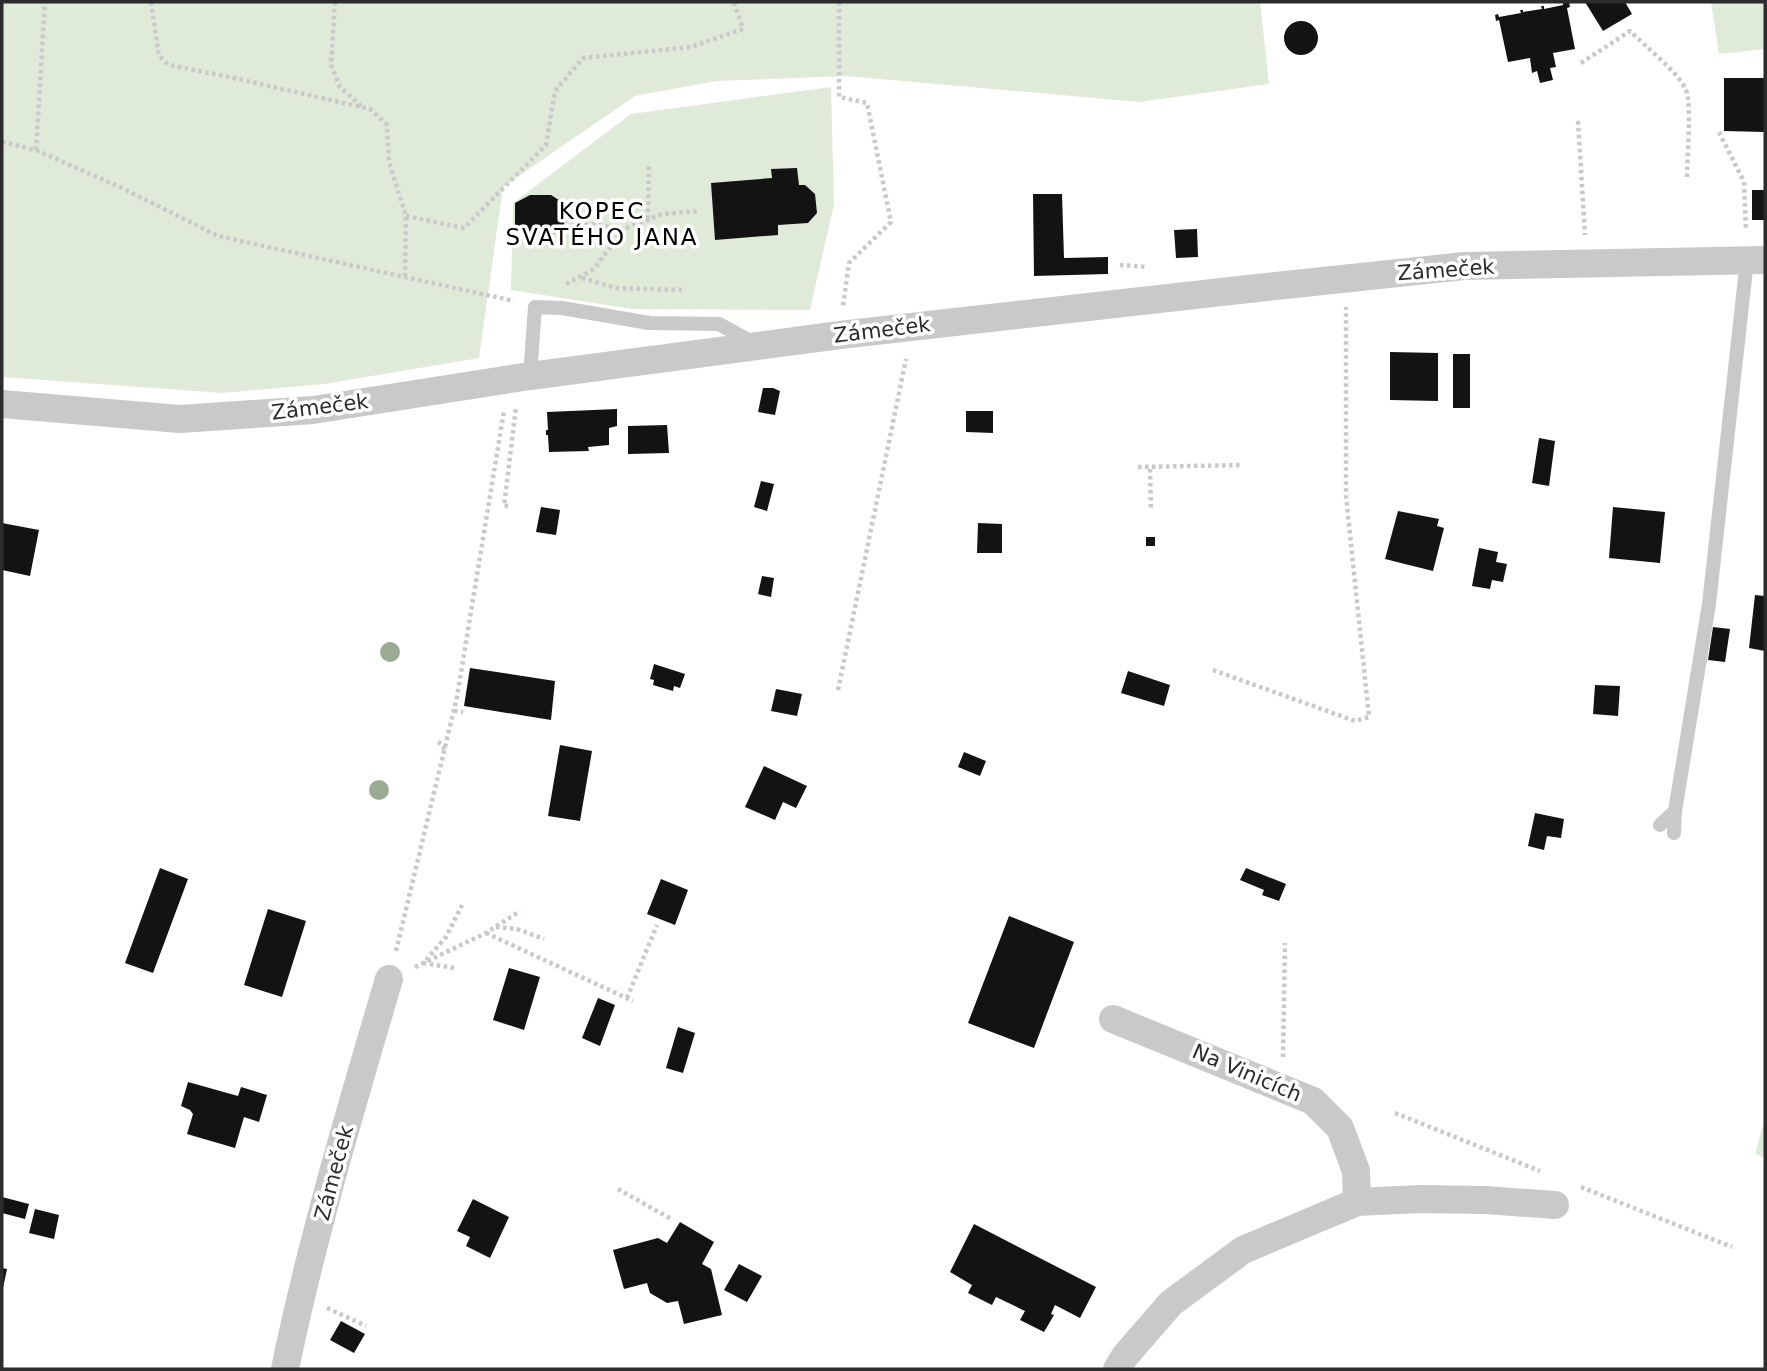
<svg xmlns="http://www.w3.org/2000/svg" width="1767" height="1371" font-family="'DejaVu Sans',sans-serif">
	<rect width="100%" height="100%" fill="#fff"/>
	<path fill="#e0ead9" d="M2 2H1260L1269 84 1139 102 846 76 716 81 635 96 503 187 479 358 324 384 222 393 2 377Z
		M1711 2H1765V49L1719 54Z
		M831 87 834 204 810 310 632 309 511 290 513 203 631 114Z
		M1765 1118V1158L1755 1154Z"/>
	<path fill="#131313" d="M1569 2 1570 7 1567 8 1575 49 1553 53 1556 67 1550 68 1553 80 1540 83 1537 71 1532 73 1530 58 1508 62 1499 20 1496 21 1495 15 1498 14 1499 17 1521 13 1520 10H1523V12L1542 9 1541 6H1544V9L1563 5V3Z
		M1585 2H1625L1632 14 1603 31Z
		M1284 38a17 17 0 1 1 34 0a17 17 0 1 1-34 0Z
		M1724 78H1765V132L1724 131Z
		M797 168 799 185H805L815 194 817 213 808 223 778 225V235L715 240 711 183 772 178 771 169Z
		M1752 190H1765V220H1752Z
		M1033 194H1062L1064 258 1108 257V274L1034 276Z
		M530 195H551L565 204 564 227 550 237 529 236 515 227V203Z
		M1197 229 1198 257 1176 258 1174 230Z
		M1390 352 1438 353V401L1390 400Z
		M1453 354H1470V408H1453Z
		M763 388H773L780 391 775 415 758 412Z
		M617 409V426L609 428V445L588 447 589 451 549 452 548 435H546V430H548L547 412Z
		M966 411H993V433L966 432Z
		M667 425 669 453 628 454V426Z
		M1539 438 1555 441 1549 486 1532 483Z
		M761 481 774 484 767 511 754 507Z
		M541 507 560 510 556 535 536 532Z
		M1613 507 1665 512 1660 563 1609 558Z
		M1398 511 1439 519 1437 526 1444 528 1433 571 1385 559Z
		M2 523 39 530 30 576 2 570Z
		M978 523 1002 524V553H977Z
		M1146 537H1155V546H1146Z
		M1479 548 1498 552 1496 562 1507 564 1503 582 1492 580 1490 589 1472 586Z
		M762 576 774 578 771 597 758 594Z
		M1755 595 1765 596V651L1749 648Z
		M1713 627 1730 629 1725 662 1708 660Z
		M654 664 685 674 680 688 674 686 673 691 653 685 654 680 650 679Z
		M470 668 555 681 551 720 464 706Z
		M1128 671 1170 685 1164 706 1121 693Z
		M1595 685 1620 686 1618 716 1593 714Z
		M776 689 802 694 797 716 771 711Z
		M560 745 592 751 580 821 548 816Z
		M964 752 986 761 980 776 958 767Z
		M764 766 807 786 796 808 783 802 775 820 745 807Z
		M1535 813 1564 819 1561 838 1547 836 1544 850 1528 846Z
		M160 868 188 879 153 973 125 963Z
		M1246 868 1286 884 1279 901 1262 895 1264 890 1240 880Z
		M661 879 688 890 675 925 647 914Z
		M268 909 306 921 282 997 244 985Z
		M1009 916 1074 942 1034 1048 968 1023Z
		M509 968 540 977 524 1030 493 1020Z
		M598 998 615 1005 600 1046 582 1038Z
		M678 1027 695 1033 683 1073 666 1068Z
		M188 1082 238 1096 241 1087 267 1095 259 1122 244 1117 235 1148 187 1134 193 1114 190 1110 181 1106Z
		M2 1197 29 1204 25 1219 2 1213Z
		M473 1199 509 1217 490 1258 466 1246 470 1237 457 1231Z
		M35 1209 59 1215 54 1239 29 1233Z
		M680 1222 714 1242 702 1264 711 1269 722 1315 684 1324 678 1301 667 1303 650 1293 647 1283 624 1289 613 1250 658 1238 667 1243Z
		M974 1224 1096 1287 1080 1318 1055 1305 1051 1314 1054 1315 1044 1332 1020 1320 1025 1311 996 1297 992 1305 968 1293 972 1285 950 1272Z
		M739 1264 762 1276 747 1302 724 1290Z
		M2 1268 7 1269 3 1288H2Z
		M341 1321 365 1334 354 1353 330 1340Z"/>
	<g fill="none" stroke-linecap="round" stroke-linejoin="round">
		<path stroke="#c9c9c9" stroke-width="4.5" stroke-dasharray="3.5 3.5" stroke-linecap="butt" d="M151 2 159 56 169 65 234 78 370 109 387 125 389 162 406 216 405 276
			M335 2 331 65 340 87 362 107
			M839 2V97L867 103 891 222 849 263 843 306
			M1581 63 1630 31C1644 45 1679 73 1686 90 1692 104 1687 159 1687 177
			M1578 121 1585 235
			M1719 132 1744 182 1746 231
			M2 142 36 150 122 188 218 236 514 301
			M36 150 45 2
			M406 216 464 228 546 145 555 91 583 58 691 47 743 29 734 2
			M648 219 649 164
			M564 220 624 229
			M1120 265 1148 267
			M582 278 616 288 685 290
			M566 284 594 269 624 229 662 214 699 211
			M1138 467 1242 465
			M1150 469 1151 508
			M508 506H504L516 407
			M1213 670 1355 721 1369 717 1346 496V307
			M838 690 906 359
			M454 711 463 712
			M438 742 443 745 445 751
			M496 927 517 929 544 939
			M486 933 633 1001
			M396 951 457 697 504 411
			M426 960 446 937 462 905
			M423 963 454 968
			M415 967 486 933 520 911
			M627 998 657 925
			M1283 1057 1285 943
			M1395 1113 1540 1171
			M1581 1187 1732 1247
			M618 1189 673 1220
			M327 1308 366 1326"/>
		<path stroke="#c9c9c9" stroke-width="14" d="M530 376 535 307 562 308 649 323 719 324 752 342
			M1660 825 1675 811 1709 604 1747 260
			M1674 833 1675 811"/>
		<path stroke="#c9c9c9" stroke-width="28" d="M2 404 180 419 313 410 530 376 840 335 1257 288 1464 266 1765 260
			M1113 1019 1313 1101 1340 1128 1356 1171 1357 1202
			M285 1369C312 1238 351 1108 389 979
			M1117 1369 1125 1356 1171 1303 1243 1250 1357 1202 1421 1199 1485 1200 1555 1205"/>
	</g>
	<g fill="#9bab93">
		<circle cx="390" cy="652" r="10"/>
		<circle cx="379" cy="790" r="10"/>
	</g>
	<g text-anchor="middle" stroke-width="7" stroke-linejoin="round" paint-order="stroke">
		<g font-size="21" fill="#2c2c2c" stroke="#fff">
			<text transform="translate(1446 270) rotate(-4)" y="7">Zámeček</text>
			<text transform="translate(882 330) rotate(-7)" y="7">Zámeček</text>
			<text transform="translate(320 407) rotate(-7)" y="7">Zámeček</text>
			<text transform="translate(1247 1073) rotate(23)" y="7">Na Vinicích</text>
			<text transform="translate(334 1173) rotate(-75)" y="7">Zámeček</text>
		</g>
		<g font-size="23" letter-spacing="2" fill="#000" stroke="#fff">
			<text x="602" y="219">KOPEC<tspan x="602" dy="26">SVATÉHO JANA</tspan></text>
		</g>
	</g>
	<rect width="1767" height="1371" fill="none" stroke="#2c2c2c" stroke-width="7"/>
</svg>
